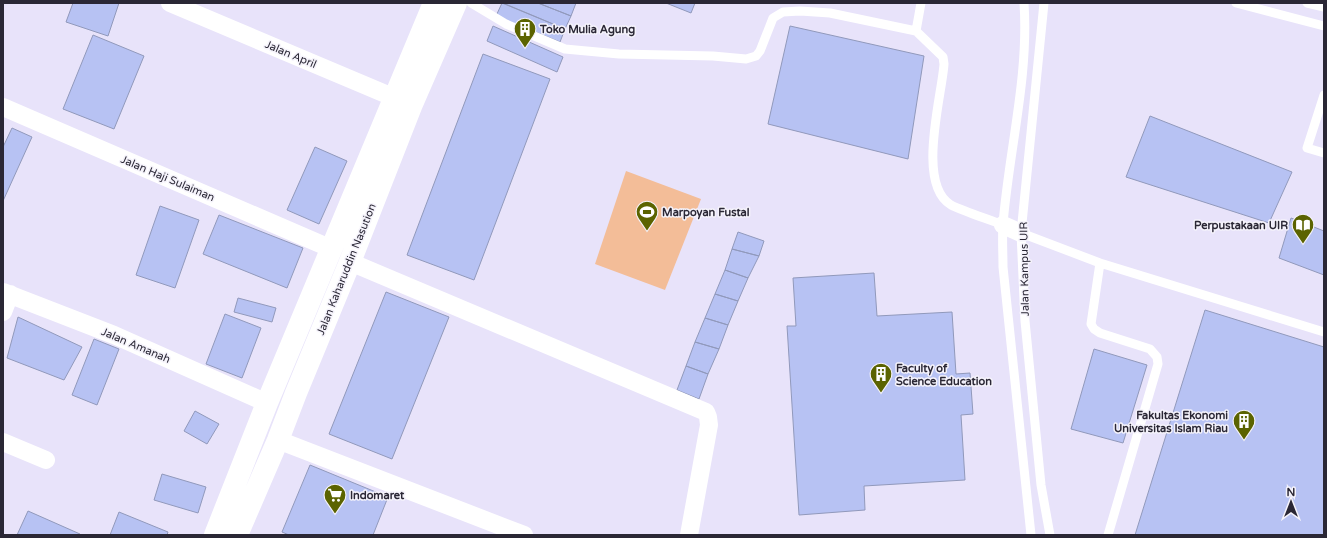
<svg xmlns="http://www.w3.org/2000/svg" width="1327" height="538" font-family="'Varela Round',sans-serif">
	<rect width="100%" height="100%" fill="#e8e3fa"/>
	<path fill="#f3bd98" d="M626 171 701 199 665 290 595 264Z"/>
	<path fill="#b7c2f3" stroke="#9199bb" d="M73 3H119L108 36 66 22Z
		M502 3 565 29 560 42 496 16Z
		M503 3H538L571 16 565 29Z
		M538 3H576L571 16Z
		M666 3H695L691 13Z
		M493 26 563 57 557 72 487 41Z
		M790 26 924 56 908 159 768 124Z
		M93 35 144 56 114 129 63 109Z
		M483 54 550 79 474 280 407 255Z
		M1150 116 1292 172 1269 223 1126 177Z
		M12 128 32 137 3 201V147Z
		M315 147 347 161 319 224 287 210Z
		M160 206 199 220 175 288 136 275Z
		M219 215 303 248 287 288 203 254Z
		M1291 218 1324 231V275L1279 258Z
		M738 232 764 241 759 256 732 249Z
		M732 249 759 256 748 278 725 270Z
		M725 270 748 278 738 301 715 294Z
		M874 273 877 316 952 312 956 374 970 373 973 414 961 415 965 480 864 486 865 510 799 515 787 326H796L793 278Z
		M386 292 449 317 392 459 329 434Z
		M715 294 738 301 728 325 705 318Z
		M238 298 276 308 272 322 234 312Z
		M1205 310 1324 347V535H1135Z
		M225 314 261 328 242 378 206 364Z
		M18 317 82 347 64 380 7 358Z
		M705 318 728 325 719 349 695 342Z
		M94 339 119 349 97 405 72 395Z
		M695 342 719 349 708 374 686 366Z
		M1094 349 1147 365 1123 443 1071 429Z
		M686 366 708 374 699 399 677 390Z
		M195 411 219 424 207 444 184 431Z
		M310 465 388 497 373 535H289L282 532Z
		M162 474 206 487 198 513 154 500Z
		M28 511 80 534V535H17Z
		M119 512 168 532 167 535H110Z"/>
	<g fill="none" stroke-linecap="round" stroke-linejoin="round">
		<path stroke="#fff" stroke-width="9" d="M471 3 506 24 565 49 619 54 713 56 746 59 756 56 760 51 773 18 783 12 800 11 830 13 916 31 943 57 944 64C942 96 916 184 951 205 965 212 988 219 1003 225
			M1024 3C1029 77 1009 150 1003 224 1002 238 1003 253 1003 267L1031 535
			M1044 3 1021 233 1025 321 1041 485 1050 535
			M1236 3 1324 26
			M1307 3 1324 7
			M916 31 921 3
			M1324 95 1307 148 1324 153
			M1021 233 1100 263 1324 332
			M1100 263 1091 324 1094 329 1100 333 1150 349 1157 357 1158 364 1108 535"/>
		<path stroke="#fff" stroke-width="18" d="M170 3 407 103
			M3 107 332 249
			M1003 225 1021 233
			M350 262 706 412 708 417 709 425 689 535
			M3 292 114 335 267 403
			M3 312 10 294
			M278 440 524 535
			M3 442 46 460"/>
		<path stroke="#fff" stroke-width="22" d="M215 535 267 403 434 3
			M237 535 278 440 296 393 350 262 412 104 456 3"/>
	</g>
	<defs>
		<g id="building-pin" transform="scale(1.15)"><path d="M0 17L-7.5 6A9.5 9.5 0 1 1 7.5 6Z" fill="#5b6300" stroke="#f5f3fb"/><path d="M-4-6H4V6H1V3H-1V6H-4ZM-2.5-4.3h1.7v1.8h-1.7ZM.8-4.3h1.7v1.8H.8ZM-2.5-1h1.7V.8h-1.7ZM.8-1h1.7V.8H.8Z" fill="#fff"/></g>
		<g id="stadium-pin" transform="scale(1.15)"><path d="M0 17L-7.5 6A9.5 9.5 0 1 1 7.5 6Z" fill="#5b6300" stroke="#f5f3fb"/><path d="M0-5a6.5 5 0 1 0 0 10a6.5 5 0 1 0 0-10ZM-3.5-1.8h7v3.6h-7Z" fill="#fff"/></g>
		<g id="library-pin" transform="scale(1.15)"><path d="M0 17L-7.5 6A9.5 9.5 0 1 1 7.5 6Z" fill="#5b6300" stroke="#f5f3fb"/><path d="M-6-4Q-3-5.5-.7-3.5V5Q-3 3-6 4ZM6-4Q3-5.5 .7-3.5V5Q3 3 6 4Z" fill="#fff"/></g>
		<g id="supermarket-pin" transform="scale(1.15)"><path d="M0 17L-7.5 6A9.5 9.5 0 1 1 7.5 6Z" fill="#5b6300" stroke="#f5f3fb"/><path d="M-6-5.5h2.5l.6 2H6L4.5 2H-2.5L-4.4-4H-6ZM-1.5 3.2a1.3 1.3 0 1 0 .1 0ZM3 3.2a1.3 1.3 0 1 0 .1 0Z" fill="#fff"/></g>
	</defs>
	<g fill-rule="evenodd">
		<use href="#building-pin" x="525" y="29"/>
		<use href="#stadium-pin" x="647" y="212"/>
		<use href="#library-pin" x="1303" y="225"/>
		<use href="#building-pin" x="881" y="374"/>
		<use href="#building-pin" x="1244" y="421"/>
		<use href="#supermarket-pin" x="335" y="495"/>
	</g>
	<g text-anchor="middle" stroke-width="3" stroke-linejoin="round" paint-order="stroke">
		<g font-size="11" font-weight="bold" fill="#2a2735" stroke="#f5f3fb" text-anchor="start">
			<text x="540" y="33">Toko Mulia Agung</text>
			<text x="662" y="216">Marpoyan Fustal</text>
			<text x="1288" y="229" text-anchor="end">Perpustakaan UIR</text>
			<text x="896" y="372">Faculty of<tspan x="896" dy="13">Science Education</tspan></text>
			<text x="1228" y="419" text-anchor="end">Fakultas Ekonomi<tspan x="1228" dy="13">Universitas Islam Riau</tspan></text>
			<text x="350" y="499">Indomaret</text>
		</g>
		<g font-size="11" fill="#2a2735" stroke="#f5f3fb">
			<text transform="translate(291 54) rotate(23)" y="4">Jalan April</text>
			<text transform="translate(168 178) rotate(23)" y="4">Jalan Haji Sulaiman</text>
			<text transform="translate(346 269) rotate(-68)" y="4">Jalan Kaharuddin Nasution</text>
			<text transform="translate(1024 269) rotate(-91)" y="4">Jalan Kampus UIR</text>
			<text transform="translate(136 345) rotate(23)" y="4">Jalan Amanah</text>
		</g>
	</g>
	<rect width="1327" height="538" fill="none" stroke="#2a2735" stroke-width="8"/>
	<g transform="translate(1291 502)" stroke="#f5f3fb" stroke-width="3" paint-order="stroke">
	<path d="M0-3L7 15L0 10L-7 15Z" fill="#2a2735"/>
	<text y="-6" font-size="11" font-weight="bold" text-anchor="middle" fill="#2a2735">N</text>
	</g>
</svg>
